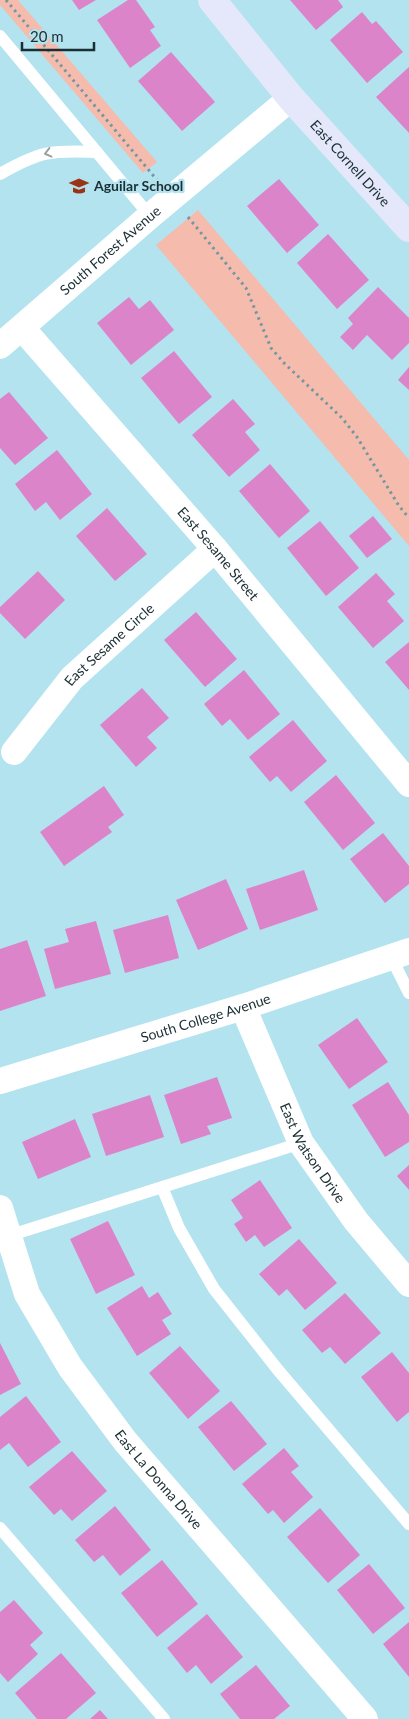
<svg xmlns="http://www.w3.org/2000/svg" width="409" height="1719" font-family="Lato,sans-serif">
	<rect width="100%" height="100%" fill="#b2e3ef"/>
	<path fill="#f5bcad" d="M0 0H18L157 162 143 173 0 5Z
		M198 210 409 460V546L156 245Z"/>
	<path fill="#dc84ca" d="M72 0H96L79 10Z
		M128 0H136L155 27 150 30 161 46 130 68 97 20Z
		M290 0H338L343 7 316 30Z
		M362 12 372 24 376 21 403 52 367 83 330 40Z
		M171 52 215 102 182 131 138 81Z
		M409 67V133L376 97Z
		M279 179 319 225 287 253 247 206Z
		M328 234 369 280 337 309 297 263Z
		M378 287 409 318V343L392 360 367 335 353 350 340 337 353 324 348 318Z
		M129 297 139 309 150 300 174 330 131 365 97 323Z
		M174 351 212 397 179 424 141 378Z
		M409 367V390L398 380Z
		M9 392 48 438 15 465 0 448V399Z
		M233 399 255 424 245 432 260 450 229 477 192 435Z
		M57 450 92 494 60 520 46 502 35 511 15 484Z
		M270 464 310 511 279 538 239 491Z
		M107 508 147 554 115 581 76 536Z
		M373 516 392 539 367 558 349 536Z
		M320 521 359 568 326 596 287 548Z
		M38 571 65 600 25 639 0 613V607Z
		M376 573 395 594 387 601 404 621 373 648 338 607Z
		M196 612 237 659 205 687 164 640Z
		M409 642V690L385 662Z
		M244 670 280 714 248 740 230 719 222 726 204 704Z
		M142 688 169 718 147 737 157 748 136 767 100 725Z
		M293 720 327 761 291 792 277 776 270 782 249 757Z
		M336 775 375 823 343 850 304 802Z
		M104 786 124 815 108 827 112 832 64 866 40 832Z
		M383 833 409 866V884L385 903 350 859Z
		M304 870 318 910 260 930 246 889Z
		M226 879 248 929 198 950 176 900Z
		M168 915 179 958 125 973 113 930Z
		M96 921 111 974 55 989 44 949 69 942 65 929Z
		M27 940 46 996 0 1011V949Z
		M357 1018 388 1062 349 1089 318 1045Z
		M217 1077 232 1118 207 1126 211 1134 181 1144 164 1095Z
		M388 1082 409 1115V1142L385 1157 352 1105Z
		M150 1095 164 1137 106 1156 92 1114Z
		M75 1119 91 1157 38 1179 22 1142Z
		M409 1165V1190L397 1176Z
		M260 1180 292 1228 264 1247 255 1235 246 1242 234 1224 243 1218 231 1200Z
		M108 1221 135 1275 96 1294 70 1239Z
		M299 1239 337 1283 305 1310 287 1289 279 1296 259 1274Z
		M142 1286 149 1298 158 1292 172 1314 162 1320 171 1334 137 1356 107 1308Z
		M345 1293 381 1333 345 1364 330 1347 322 1353 302 1330Z
		M0 1343 21 1384 0 1395Z
		M180 1346 220 1391 188 1419 149 1373Z
		M392 1352 409 1373V1412L397 1422 361 1377Z
		M26 1396 61 1442 28 1467 9 1443 0 1450V1417Z
		M231 1401 267 1444 234 1471 198 1427Z
		M284 1448 299 1466 291 1472 313 1497 284 1523 273 1510 268 1514 242 1484Z
		M72 1451 107 1491 72 1521 61 1509 54 1515 29 1487Z
		M115 1506 151 1550 120 1576 103 1555 94 1562 75 1540Z
		M320 1508 360 1555 328 1583 287 1537Z
		M162 1560 198 1604 157 1637 121 1593Z
		M369 1564 405 1608 373 1634 337 1590Z
		M14 1600 43 1633 30 1645 38 1654 8 1682 0 1673V1612Z
		M207 1614 243 1657 211 1684 196 1665 187 1673 167 1648Z
		M409 1622V1677L383 1644Z
		M61 1653 96 1693 66 1719H37L15 1693Z
		M256 1665 290 1706 274 1719H240L220 1694Z
		M100 1710 108 1719H90Z"/>
	<g fill="none" stroke-linecap="round" stroke-linejoin="round">
		<path stroke="#7397a0" stroke-width="3" stroke-dasharray="2.5 4" stroke-linecap="butt" d="M6 0 157 180
			M188 217 246 288 271 348 285 364 342 418 357 437 399 506 409 518"/>
		<path stroke="#fff" stroke-width="12" d="M0 36 150 216
			M0 174C40 151 51 150 97 152
			M391 957 409 993
			M162 1187 179 1228 214 1289 278 1370 409 1524
			M5 1237 301 1143
			M0 1528 164 1719"/>
		<g stroke="#fff" stroke-width="26">
			<path id="s1" d="M22 328 215 549 409 784"/>
			<path id="s2" d="M0 346 150 216 291 98"/>
			<path id="s3" d="M14 752 72 678 215 549"/>
			<path id="s4" d="M243 1007 301 1143 356 1221 409 1284"/>
			<path id="s5" d="M0 1081 243 1007 409 951"/>
			<path id="s6" d="M0 1208 27 1294 70 1367 125 1441 365 1719"/>
		</g>
		<path stroke="#e5e8fb" stroke-width="28" id="s7" d="M212 0 291 98 409 228"/>
	</g>
	<defs><path id="oneway-chevron" d="M-2-3.5L2.5 0L-2 3.5" fill="none" stroke-width="1.6" stroke-linecap="round" stroke-linejoin="round" transform="scale(1.25)"/></defs>
	<use stroke="#98a1a3" href="#oneway-chevron" transform="translate(48 153) rotate(166)"/>
	<defs>
		<g id="school-bare" transform="scale(1.5)"><path d="M0-5L7-2L0 1L-7-2ZM-4 1L0 2.5L4 1V4Q0 6-4 4Z" fill="#9b3319" stroke="#b2e3ef" stroke-width="2.5" paint-order="stroke"/></g>
	</defs>
	<g fill-rule="evenodd">
		<use href="#school-bare" x="79" y="186"/>
	</g>
	<g text-anchor="middle" stroke-width="4.5" stroke-linejoin="round" paint-order="stroke">
		<g font-size="14" fill="#1b2e33" stroke="#b2e3ef">
			<text dy="5" stroke="none"><textPath href="#s7" startOffset="214">East Cornell Drive</textPath></text>
			<text dy="5" stroke="none"><textPath href="#s2" startOffset="146">South Forest Avenue</textPath></text>
			<text dy="5" stroke="none"><textPath href="#s1" startOffset="299">East Sesame Street</textPath></text>
			<text dy="5" stroke="none"><textPath href="#s3" startOffset="144">East Sesame Circle</textPath></text>
			<text dy="5" stroke="none"><textPath href="#s5" startOffset="215">South College Avenue</textPath></text>
			<text dy="5" stroke="none"><textPath href="#s4" startOffset="162">East Watson Drive</textPath></text>
			<text dy="5" stroke="none"><textPath href="#s6" startOffset="318">East La Donna Drive</textPath></text>
		</g>
		<g font-size="14" font-weight="bold" fill="#1b2e33" stroke="#b2e3ef" text-anchor="start">
			<text x="94" y="191">Aguilar School</text>
		</g>
	</g>
	<path d="M22 42v8h72v-8" fill="none" stroke="#1b2e33" stroke-width="2.5"/>
	<text x="30" y="42" font-size="15" fill="#1b2e33" stroke="#b2e3ef" stroke-width="4" paint-order="stroke">20 m</text>
</svg>
